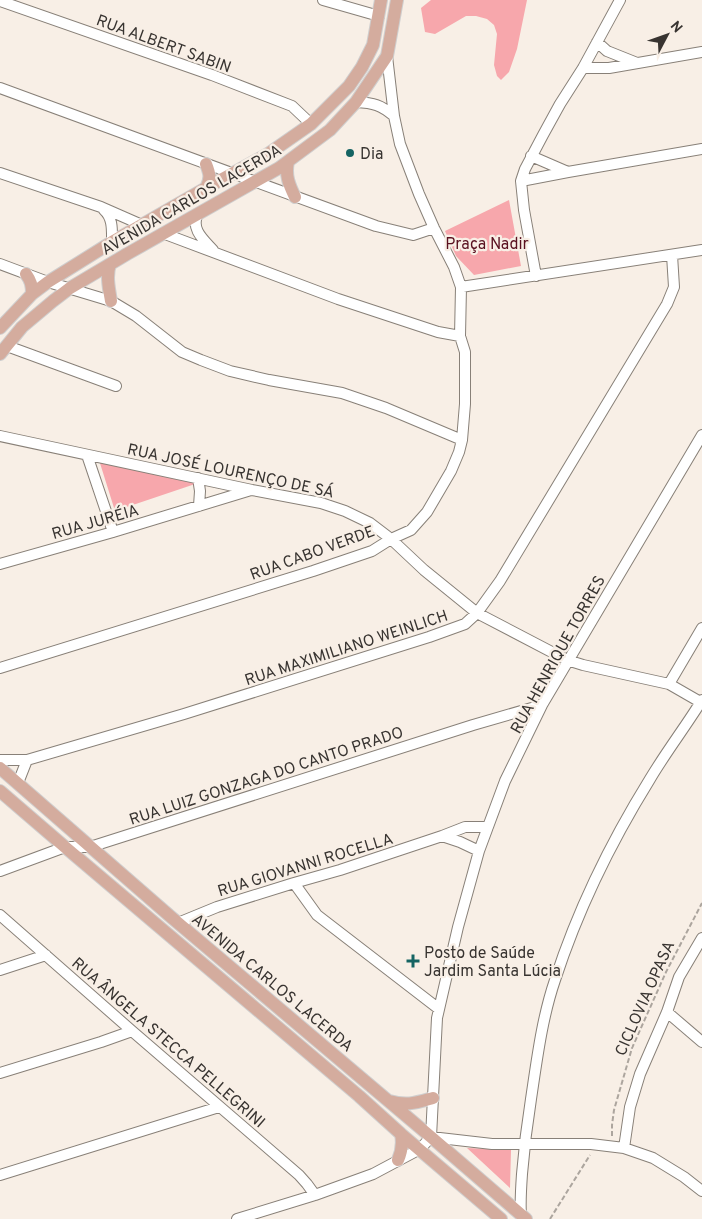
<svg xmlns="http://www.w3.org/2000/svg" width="702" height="1219" font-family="Overpass,sans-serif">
	<rect width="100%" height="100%" fill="#f8efe6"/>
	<path fill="#f7a7ac" d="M431 0H527L517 49 509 72 501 80 497 76 494 65 497 34 494 25 487 19 476 16H466L435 34 425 32 421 8Z
		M509 200 521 266 474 275 456 256 445 231Z
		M99 460 201 482 115 511Z
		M467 1148 511 1150 510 1188Z"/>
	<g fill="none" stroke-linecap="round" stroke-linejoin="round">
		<g stroke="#888078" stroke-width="12">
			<path id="minor" d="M323 0 379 16
				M0 1 212 75 292 106 311 124
				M597 42 607 51 637 63
				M583 68H609L702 52
				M0 88 376 226 413 235 434 228
				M356 102C374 103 381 105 394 116
				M531 156 568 172
				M0 173 101 207 142 225
				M521 181 568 172 702 149
				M104 210C113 218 112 230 112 242
				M198 214C190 229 204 240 213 250
				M165 234 338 299 438 332 460 336
				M0 264 48 282 111 301 136 316 182 352 201 360 230 371 269 380 342 393 386 408 462 440
				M536 276 524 210 521 181 525 169 543 135 560 104 583 68 620 0
				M461 287 702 250
				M7 346 116 386
				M0 436 252 490 321 503 345 511 370 523 391 539 424 570 477 613 567 660 583 665 669 684 702 703
				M87 455 113 532
				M198 478 200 491 199 506
				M0 564 113 532 251 490
				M0 668 313 571 372 551 391 539 411 530 427 512 451 471 459 452 462 440 465 404V352L460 336 461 287 454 267 434 228 419 194 400 144 394 116 387 56
				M669 684 702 628
				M0 760H27L184 714 429 637 465 624 477 613 500 581 667 304 674 287 672 255
				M18 783 27 760
				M442 836 460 842 479 851
				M0 871 65 847H90L473 725 542 705
				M294 883 317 915 439 1009
				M0 915 132 1031 299 1175 307 1184 315 1195
				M178 923 217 907 294 883 340 870 442 836 465 827H488
				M0 970 46 955
				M667 1012 702 1042
				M0 1073 101 1042 132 1031
				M431 1137 437 1018 458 927 479 851 505 781 542 705 702 435
				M431 1137 492 1144H591L624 1148 653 1158 684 1177 702 1191
				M624 1148 630 1107 640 1074 667 1012 679 977 702 938
				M0 1175 219 1107
				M521 1216C520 1202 521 1188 522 1174 524 1149 527 1124 531 1099 537 1059 542 1018 555 980 578 909 611 842 650 779 666 752 686 726 702 700
				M237 1219 315 1195 373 1174 420 1149 431 1137"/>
		</g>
		<g stroke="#cfcece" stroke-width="14">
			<path id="major" d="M288 162C285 175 289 185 295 197
				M206 188C211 178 210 174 206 164
				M110 264C106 276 109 289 111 301
				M26 274C31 281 32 285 32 294
				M0 328 32 294 48 282 112 242 206 188 268 154 311 124 349 86 362 67 373 45 381 0
				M0 354 22 327 53 301 70 288 127 254 279 168 330 130 356 102 387 56 397 0
				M0 768 171 917 431 1137 526 1219
				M0 791 65 847 359 1096 401 1134 501 1219
				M389 1101C407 1106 415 1103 433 1098
				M398 1160C402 1151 403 1144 401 1134"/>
		</g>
		<path stroke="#aca59e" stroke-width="2" stroke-dasharray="5 2.5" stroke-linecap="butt" d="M612 1136V1125L614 1110 632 1048 666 972 702 903
			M550 1219 590 1155"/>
		<use href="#minor" stroke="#fff" stroke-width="10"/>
		<use href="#major" stroke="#d4ac9e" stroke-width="12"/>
	</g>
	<g fill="#156463" stroke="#f8efe6" stroke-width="2">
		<circle cx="350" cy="153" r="5"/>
		<path d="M410.5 953.5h5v5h5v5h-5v5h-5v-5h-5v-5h5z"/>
	</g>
	<g text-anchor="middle" stroke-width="4.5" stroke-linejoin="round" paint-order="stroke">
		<g font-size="16" fill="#383431" stroke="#f8efe6">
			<text transform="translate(164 43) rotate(20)" y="6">RUA ALBERT SABIN</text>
			<text transform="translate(191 199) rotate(-30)" y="6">AVENIDA CARLOS LACERDA</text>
			<text transform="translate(231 470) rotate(12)" y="6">RUA JOSÉ LOURENÇO DE SÁ</text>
			<text transform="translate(95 521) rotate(-16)" y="6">RUA JURÉIA</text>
			<text transform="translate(312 552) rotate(-20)" y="6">RUA CABO VERDE</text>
			<text transform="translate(346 647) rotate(-18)" y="6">RUA MAXIMILIANO WEINLICH</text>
			<text transform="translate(557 654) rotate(-61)" y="6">RUA HENRIQUE TORRES</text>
			<text transform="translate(266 775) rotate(-18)" y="6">RUA LUIZ GONZAGA DO CANTO PRADO</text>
			<text transform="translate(305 864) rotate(-17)" y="6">RUA GIOVANNI ROCELLA</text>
			<text transform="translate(273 982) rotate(40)" y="6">AVENIDA CARLOS LACERDA</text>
			<text transform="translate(644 998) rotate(-66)" y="6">CICLOVIA OPASA</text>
			<text transform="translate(169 1042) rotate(41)" y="6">RUA ÂNGELA STECCA PELLEGRINI</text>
		</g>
		<g font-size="16" fill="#383431" stroke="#f8efe6" text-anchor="start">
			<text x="360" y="159">Dia</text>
			<text x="424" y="958">Posto de Saúde<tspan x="424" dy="18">Jardim Santa Lúcia</tspan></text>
		</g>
		<g font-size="16" fill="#59101f" stroke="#f8efe6">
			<text x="487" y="249">Praça Nadir</text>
		</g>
	</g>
	<g transform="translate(667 35) rotate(49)" stroke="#f8efe6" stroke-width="4" paint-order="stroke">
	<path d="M0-4L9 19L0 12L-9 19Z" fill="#383431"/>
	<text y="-8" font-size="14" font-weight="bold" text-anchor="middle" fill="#383431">N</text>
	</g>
</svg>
